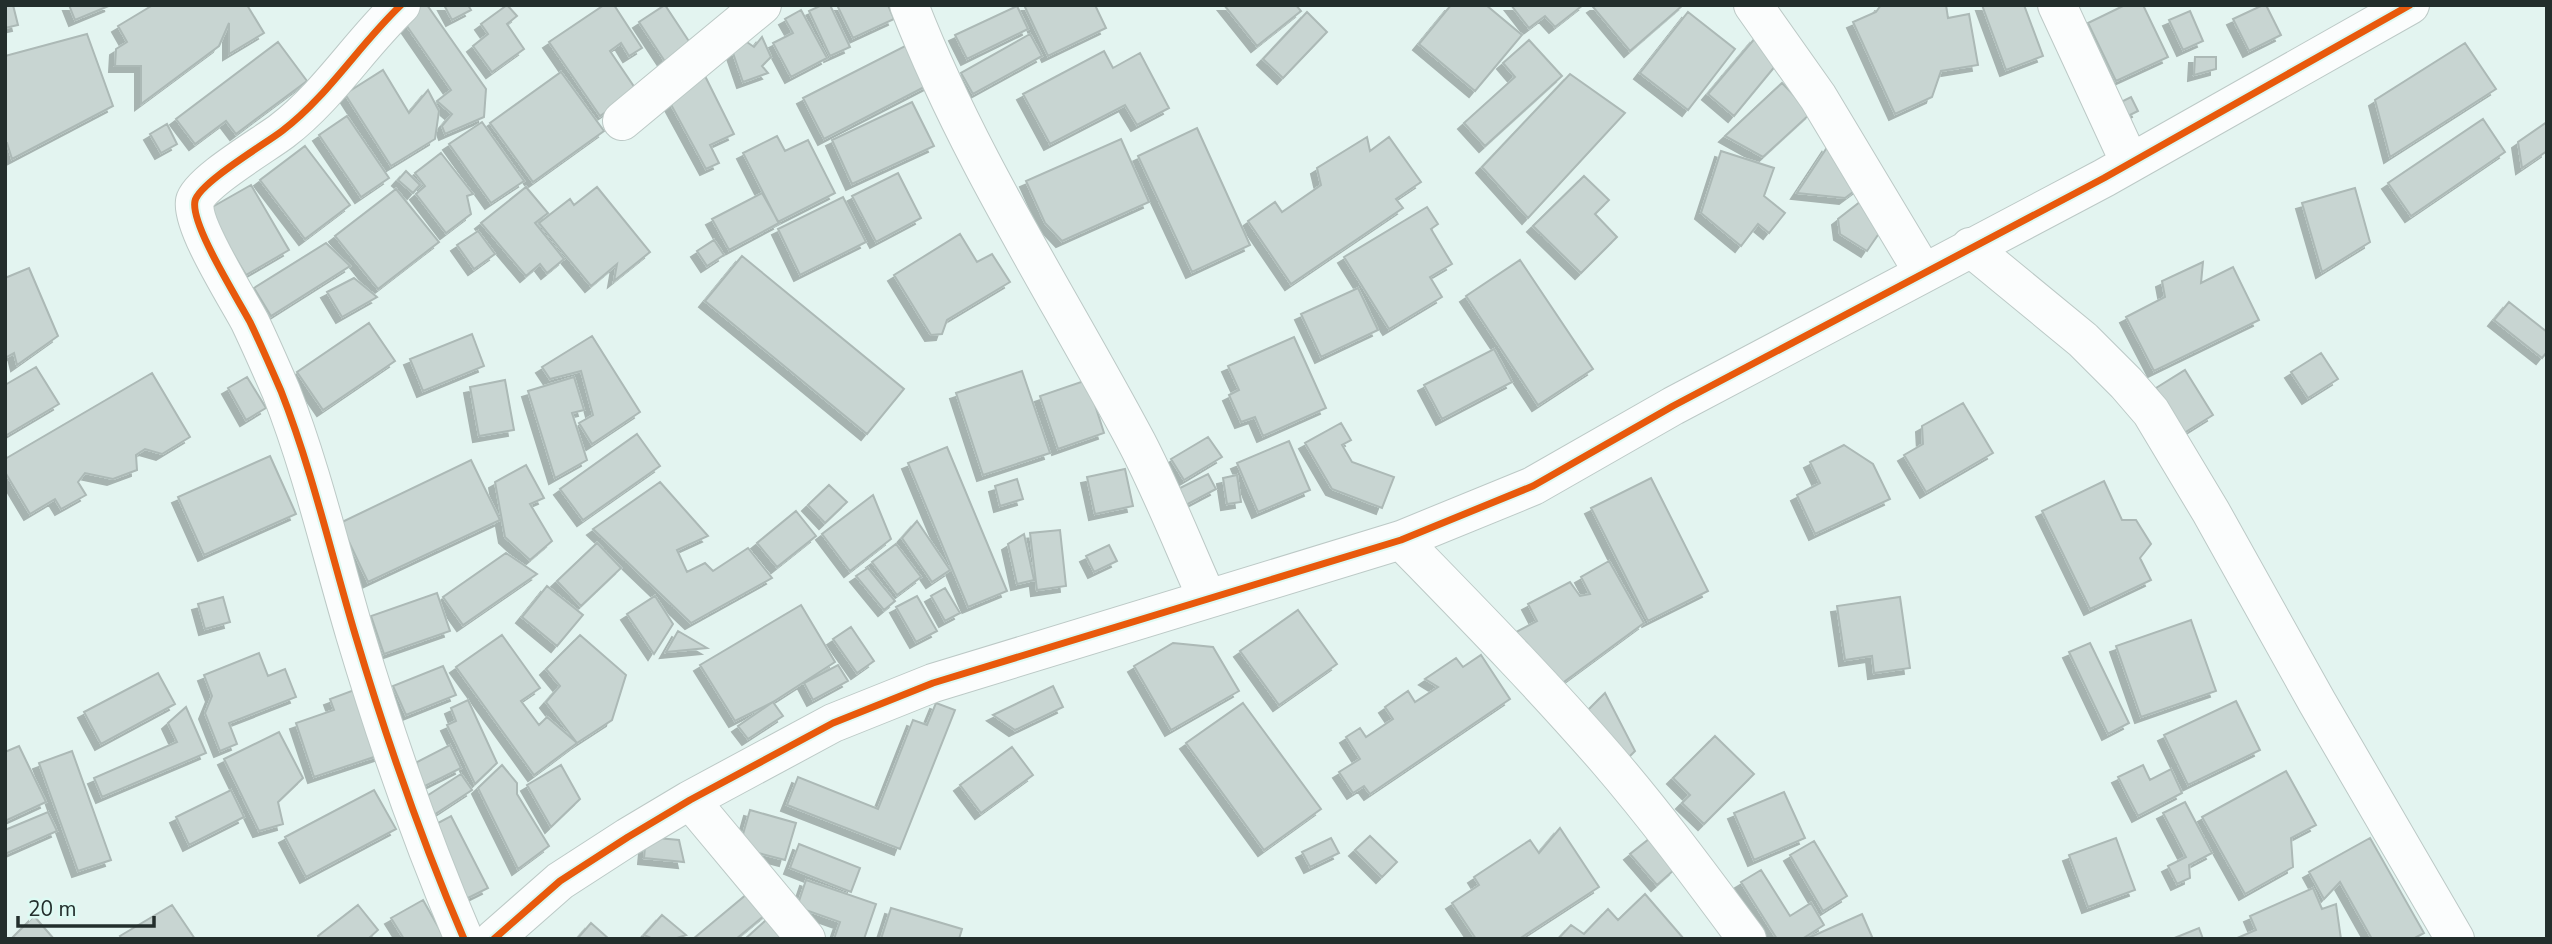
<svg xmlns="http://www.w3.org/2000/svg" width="2552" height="944" font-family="'Nunito Sans',sans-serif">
	<defs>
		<filter id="shadow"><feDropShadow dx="-6" dy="6" stdDeviation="0" flood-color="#0004"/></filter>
	</defs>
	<rect width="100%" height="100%" fill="#e3f4f0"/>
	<path fill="#c8d5d2" stroke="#acb9b6" stroke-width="2" filter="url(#shadow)" d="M5 5H13L18 25 5 28Z
		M69 5H111L75 20Z
		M153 5H247L264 33 229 54V23L219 46 141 104V66H115L116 49 127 42 118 26Z
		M417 5H427L486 89 484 117 445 134 442 126 452 114 437 101 451 90 400 16Z
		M444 5H468L471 10 452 20Z
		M507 5 517 16 507 24 524 49 492 72 473 46 488 34 481 24Z
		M604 5H614L642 48 629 56 621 43 610 51 637 91 600 116 549 42Z
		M665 5 694 49 668 66 639 22Z
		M822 5H830L850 47 830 56 809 11Z
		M837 5H888L894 19 853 38Z
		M1024 5H1095L1106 28 1048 56Z
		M1224 5H1296L1301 11 1257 46Z
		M1451 5H1486L1522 35 1475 91 1419 44Z
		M1511 5H1583L1555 27 1545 16 1529 28Z
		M1596 5H1683L1630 51 1593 7Z
		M1881 5H1946L1948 18 1969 14 1978 65 1941 71 1932 97 1895 114 1853 22 1876 12Z
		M1982 5H2024L2043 56 2006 70Z
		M2125 5H2143L2168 57 2116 81 2088 23Z
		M2263 5H2266L2281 35 2249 51 2233 19Z
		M1017 6 1028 29 967 59 955 35Z
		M801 10 827 58 791 77 773 43 793 33 785 19Z
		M2190 11 2203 41 2183 50 2169 20Z
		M1307 12 1327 32 1283 78 1263 59Z
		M1688 12 1735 49 1688 110 1640 73Z
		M87 34 113 106 12 159 7 143H5V56Z
		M1030 34 1042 56 973 94 961 73Z
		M762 37 771 57 762 66 768 73 743 82 733 53 744 40 754 47Z
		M1756 37 1781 59 1734 116 1708 94Z
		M1529 40 1562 76 1485 146 1464 123 1515 77 1503 63Z
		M278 42 307 81 236 134 226 121 195 144 176 119Z
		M911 43 932 83 824 139 803 98Z
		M2465 43 2496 89 2390 157 2375 100Z
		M1104 51 1113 68 1140 53 1169 108 1137 125 1125 105 1050 144 1023 94Z
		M2195 57H2216V69L2194 75Z
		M383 70 409 113 428 90 439 111 435 139 391 166 345 94Z
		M561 72 604 131 533 182 490 123Z
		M1570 74 1625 113 1528 218 1482 167Z
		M705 76 734 134 710 145 719 163 706 169 662 88Z
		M1782 83 1811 113 1763 157 1725 136Z
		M2131 97 2138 111 2120 120 2113 106Z
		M912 102 934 146 852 184 832 140Z
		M347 116 389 178 361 197 319 135Z
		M2483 119 2505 152 2411 216 2388 183Z
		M482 122 524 181 491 203 449 144Z
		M2547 122V151L2522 168 2518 142Z
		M167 124 177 144 161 153 150 134Z
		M1197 128 1250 245 1192 272 1138 156Z
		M777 136 785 151 808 140 835 193 778 222 743 153Z
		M1367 137 1370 151 1389 137 1421 182 1396 199 1403 208 1291 284 1248 221 1275 202 1282 212 1321 185 1317 168Z
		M1121 139 1149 202 1062 241 1045 223 1026 181Z
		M305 146 350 205 305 239 260 180Z
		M1828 146 1861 186 1845 198 1797 193Z
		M1721 151 1774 168 1764 196 1785 213 1769 233 1758 224 1741 246 1701 213Z
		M441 153 473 194 467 196 471 214 446 233 416 194 425 186 415 173Z
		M406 171 420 185 413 193 398 180Z
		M898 173 921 218 876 242 852 196Z
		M1584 176 1609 200 1595 214 1617 237 1581 273 1533 226Z
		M251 185 289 250 246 275 207 210Z
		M526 187 548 213 535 223 564 259 547 273 540 264 526 276 481 223Z
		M597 187 650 252 614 281 617 264 591 286 539 223 570 199 574 205Z
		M2355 188 2370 242 2322 272 2302 203Z
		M396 189 439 242 378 289 335 236Z
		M1874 191 1884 226 1867 251 1840 234 1838 219Z
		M762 193 779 223 729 250 712 219Z
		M843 197 866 242 800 275 778 229Z
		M1427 207 1438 224 1431 229 1452 264 1430 277 1442 297 1389 329 1344 257Z
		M478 231 495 254 474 269 457 245Z
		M960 234 977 262 992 254 1010 282 947 320 942 334 931 335 894 275Z
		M714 240 724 255 707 266 697 251Z
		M326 243 350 266 271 316 254 288Z
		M742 256 904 389 867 434 705 301Z
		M1520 260 1593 369 1538 405 1466 296Z
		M2203 262 2201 283 2233 267 2259 320 2154 371 2126 317 2165 297 2162 281Z
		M29 268 58 336 17 365 14 353 5 358V278Z
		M354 278 377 297 342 317 327 292Z
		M1358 288 1378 330 1321 357 1301 314Z
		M2509 302 2547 332V352L2542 358 2494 320Z
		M369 323 395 361 323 410 297 372Z
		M472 334 484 366 423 391 410 359Z
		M592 336 640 412 592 444 579 423 593 415 581 371 550 379 542 367Z
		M1294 337 1326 408 1263 436 1255 417 1241 422 1229 395 1239 390 1228 366Z
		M1494 349 1512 382 1442 419 1424 385Z
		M2321 353 2338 379 2308 398 2291 372Z
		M36 367 59 404 5 436V385Z
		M2185 370 2213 415 2184 433 2156 388Z
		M1022 371 1050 453 983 475 956 393Z
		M152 373 190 437 162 454 145 449 136 455 137 470 113 479 85 473 78 482 86 495 61 509 55 499 30 514 5 472V459Z
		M247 377 266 408 246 420 228 388Z
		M574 377 584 410 572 413 587 460 555 478 528 391Z
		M505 380 514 430 479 436 470 387Z
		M1087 380 1104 433 1058 449 1040 396Z
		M1963 403 1993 453 1926 492 1904 455 1923 444 1922 426Z
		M1341 423 1351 440 1342 445 1352 462 1394 477 1382 508 1332 489 1305 443Z
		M637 434 660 466 583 520 560 489Z
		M1208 437 1222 457 1184 480 1171 459Z
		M1289 441 1310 490 1258 512 1237 463Z
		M1844 445 1873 464 1890 499 1815 534 1797 495 1820 483 1810 462Z
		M947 447 1007 591 968 607 908 463Z
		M270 456 296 514 204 555 178 497Z
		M471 460 500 520 368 582 340 523Z
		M526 465 544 498 530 504 552 541 530 560 505 537 495 482Z
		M1125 469 1133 506 1095 514 1087 477Z
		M1208 474 1216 489 1186 505 1178 489Z
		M1237 475 1241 502 1227 504 1223 478Z
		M1651 478 1708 591 1648 621 1591 508Z
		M1017 479 1023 499 1000 506 995 486Z
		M2104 481 2122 520H2136L2151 544 2140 558 2151 580 2090 609 2042 511Z
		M660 482 708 536 677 550 687 572 705 563 713 571 748 548 772 578 691 623 593 529Z
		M829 485 847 502 825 523 808 505Z
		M873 495 891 539 850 571 822 534Z
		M796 511 816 536 777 567 757 543Z
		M917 521 950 570 932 582 902 538Z
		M1060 530 1066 586 1037 590 1030 533Z
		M1024 534 1034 580 1017 584 1008 544Z
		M597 543 621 568 581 606 557 581Z
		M896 544 921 577 897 595 872 562Z
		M1109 545 1117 561 1094 572 1086 556Z
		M506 553 537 574 463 625 443 597Z
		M1609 561 1644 623 1557 687 1516 632 1537 621 1528 604 1570 582 1580 596 1590 594 1581 577Z
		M868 568 895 601 884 610 856 576Z
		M547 586 583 615 557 646 522 617Z
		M945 588 960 613 945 621 931 596Z
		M437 593 450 631 384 654 371 616Z
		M655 596 673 624 654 654 627 614Z
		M917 596 937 631 916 642 896 607Z
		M223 597 230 622 205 629 198 604Z
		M1900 597 1910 668 1874 673 1872 656 1845 660 1837 606Z
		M801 605 835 662 773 702 735 721 700 665Z
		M1298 610 1337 664 1279 705 1240 651Z
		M2191 620 2216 691 2141 717 2116 646Z
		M851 627 874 661 857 673 833 639Z
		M678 631 707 648 666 652Z
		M502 635 540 688 521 701 539 725 547 717 577 743 534 775 456 667Z
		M580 635 626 675 612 720 577 743 546 702 560 686 546 669Z
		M1173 643 1213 647 1239 691 1171 730 1134 666Z
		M2090 643 2129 723 2108 734 2069 652Z
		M259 653 268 676 285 669 296 697 229 723 237 744 220 751 205 713 212 696 204 675Z
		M1481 655 1510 699 1370 794 1364 786 1353 793 1339 772 1360 759 1346 737 1360 728 1366 737 1393 719 1385 707 1408 691 1415 702 1438 687 1425 679 1456 658 1463 667Z
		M838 665 848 681 813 700 804 683Z
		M443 666 456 695 406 715 393 686Z
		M158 673 175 704 101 744 84 712Z
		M1053 686 1063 707 1015 730 993 715Z
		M357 689 380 755 314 777 296 723 334 710 330 699Z
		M1605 693 1635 751 1625 761 1581 717Z
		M468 700 497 763 475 784 447 725 456 721 451 708Z
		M2236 701 2260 750 2188 785 2164 735Z
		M773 702 783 716 748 739 738 726Z
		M936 703 955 710 900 849 787 805 798 777 878 809 913 720 927 725Z
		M1243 703 1321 809 1264 850 1186 743Z
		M186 707 206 753 102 797 94 778 177 742 168 723Z
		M279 732 303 778 278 802 283 824 259 831 224 759Z
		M1715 736 1754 774 1704 824 1682 803 1690 795 1673 778Z
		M450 745 461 768 419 789 417 762Z
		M19 746 46 802 5 821V752Z
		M1012 747 1033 775 981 813 960 785Z
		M72 751 111 860 78 871 39 763Z
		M502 765 517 783V794L549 846 518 869 478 788Z
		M561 765 580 799 551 827 527 785Z
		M2143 765 2150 780 2171 769 2182 793 2138 816 2118 777Z
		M2286 771 2316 825 2291 838 2293 867 2245 894 2202 817Z
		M461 774 472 790 423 822 419 801Z
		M231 790 244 817 189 845 176 817Z
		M374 790 396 829 306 877 285 837Z
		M1784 792 1805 838 1754 860 1734 813Z
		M2185 802 2212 853 2189 865 2190 878 2177 884 2168 866 2186 857 2163 813Z
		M750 810 796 823 785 860 739 848Z
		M48 812 57 831 5 854V830Z
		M451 816 488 888 462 901 425 830Z
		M1560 828 1599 887 1519 939H1476L1452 903 1479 885 1474 877 1530 840 1539 853Z
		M1370 836 1397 862 1382 877 1355 850Z
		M646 837 679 840 684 862 644 858Z
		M1331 838 1339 853 1310 867 1302 852Z
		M2116 838 2135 890 2088 907 2069 855Z
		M2370 838 2424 933 2413 939H2372L2340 882 2324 899 2309 872Z
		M1649 839 1675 869 1657 885 1630 854Z
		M1814 841 1847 896 1823 911 1790 855Z
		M799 844 860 868 851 892 790 868Z
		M1761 870 1790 916 1811 903 1824 925 1802 939H1777L1741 882Z
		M806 880 876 904 864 939H834L840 922 797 907Z
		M2313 888 2322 909 2336 904 2341 939H2235L2256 930 2250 916Z
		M753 889 771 910 736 939H693Z
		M1645 894 1684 939H1558L1571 925 1584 934 1608 909 1618 920Z
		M423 900 445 939H404L391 918Z
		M172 905 195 939H122L120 936Z
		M358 905 378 930 368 939H320L318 936Z
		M891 908 962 929 959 939H881Z
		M775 912 787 939H745Z
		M1862 914 1873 939H1806Z
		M662 915 686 935 674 939H653L644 935Z
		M34 916 54 939H11Z
		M591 923 609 939H577Z
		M2199 928 2203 939H2172Z"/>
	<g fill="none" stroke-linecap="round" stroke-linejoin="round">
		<g stroke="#bcc9c6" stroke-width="40">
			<path id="minor" d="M401 5C359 45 328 96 282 131 265 144 199 183 195 201 190 224 238 299 250 322 261 345 271 368 281 391 312 470 331 553 355 634 386 738 421 839 464 939
				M909 5C969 160 1060 298 1137 443 1163 493 1184 547 1207 598
				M1753 5 1818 97 1923 272
				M2057 5 2130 163
				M622 121 762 5
				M1970 247 2083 340 2126 383 2151 412 2211 512 2317 702 2455 939
				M1401 540C1470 611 1540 682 1606 758 1656 816 1701 877 1747 939
				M690 800 806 939
				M494 939 560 881 628 837 690 800 833 723 933 683 1401 540 1533 486 1673 406 2104 178 2410 5"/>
		</g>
		<use href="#minor" stroke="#fbfdfd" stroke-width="38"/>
		<g stroke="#ddfaf3" stroke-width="11">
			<path id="cycleway" d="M401 5C359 45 328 96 282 131 265 144 199 183 195 201 190 224 238 299 250 322 261 345 271 368 281 391 312 470 331 553 355 634 386 738 421 839 464 939
				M494 939 560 881 628 837 690 800 833 723 933 683 1401 540 1533 486 1673 406 2104 178 2410 5"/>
		</g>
		<use href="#cycleway" stroke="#e8590c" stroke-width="7"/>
	</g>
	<rect width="2552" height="944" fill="none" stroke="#232e2c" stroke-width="14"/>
	<path d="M18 916v10h136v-10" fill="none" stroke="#232e2c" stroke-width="3.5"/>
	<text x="28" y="916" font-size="21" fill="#232e2c" stroke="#ddfaf3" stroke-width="5" paint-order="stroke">20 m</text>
</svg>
